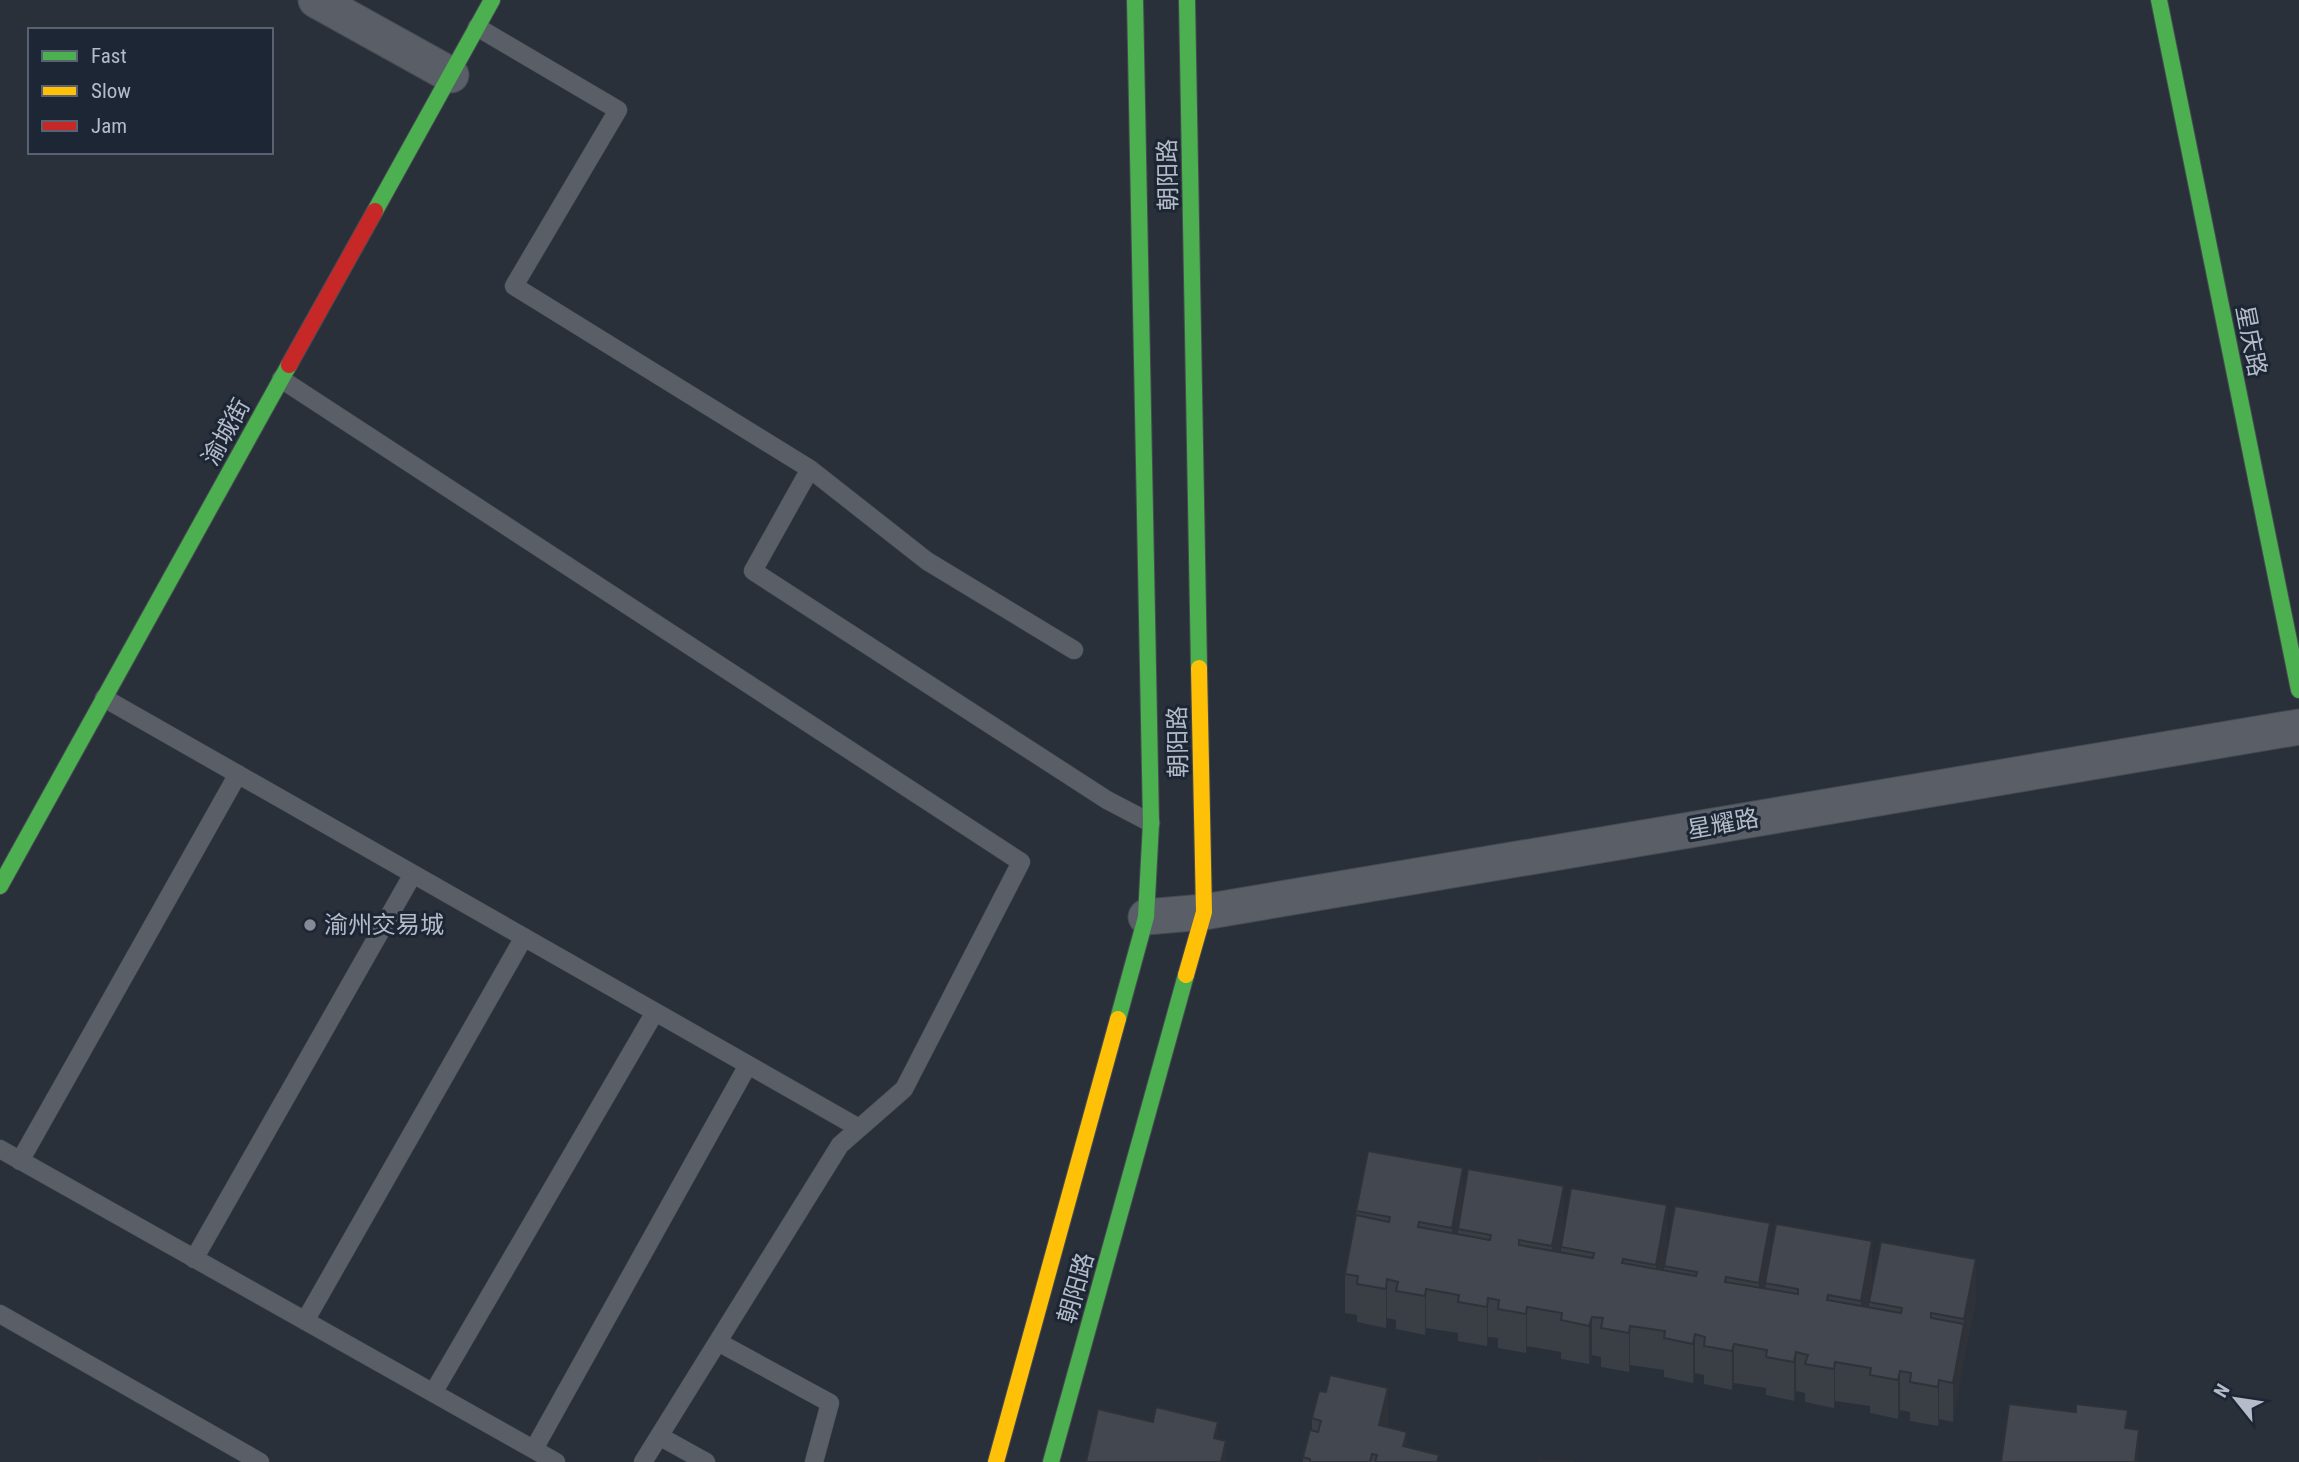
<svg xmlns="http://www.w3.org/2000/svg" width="2299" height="1462" font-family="'Roboto Condensed','Noto Sans SC',sans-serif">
	<rect width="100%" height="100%" fill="#2a3039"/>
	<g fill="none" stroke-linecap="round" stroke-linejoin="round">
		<g stroke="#464b52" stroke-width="19">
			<path id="lane" d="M477 27 618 110 514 286 810 469 927 561 1074 650
				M281 379 1021 862 904 1089 840 1145 643 1462
				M810 469 753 571 1107 800 1151 823
				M104 698 859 1128
				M0 1149 556 1462
				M20 1161 238 774
				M194 1259 413 874
				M0 1314 260 1462
				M305 1321 524 937
				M718 1342 830 1403 814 1462
				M433 1393 655 1012
				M659 1436 706 1462
				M534 1449 748 1065"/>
		</g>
		<g stroke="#464b52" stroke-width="37">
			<path id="street" d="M316 0 451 75
				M1146 917 1204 912 2299 727"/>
		</g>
		<g stroke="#464b52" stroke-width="18">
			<path id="fast" d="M1187 0 1199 668
				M2159 0 2299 690
				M375 211 492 0
				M0 886 289 365
				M1118 1019 1146 917 1151 823 1135 0
				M1051 1462 1186 975"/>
		</g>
		<g stroke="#464b52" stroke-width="18">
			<path id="slow" d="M1186 975 1204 912 1199 668
				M996 1462 1118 1019"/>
		</g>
		<g stroke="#464b52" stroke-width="18">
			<path id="jam" d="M289 365 375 211"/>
		</g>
		<use href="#lane" stroke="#5a5f67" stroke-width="18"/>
		<use href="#street" stroke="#5a5f67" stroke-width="35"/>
		<use href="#fast" stroke="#4caf50" stroke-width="16"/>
		<use href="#slow" stroke="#ffc107" stroke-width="16"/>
		<use href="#jam" stroke="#c62828" stroke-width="16"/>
	</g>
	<path fill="#3a3e45" d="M1463 1199 1564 1225 1559 1252H1561V1247L1667 1244 1662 1271H1664V1266L1770 1256 1872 1280 1867 1307H1869V1302L1976 1298 1964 1358 1953 1422 1939 1419 1938 1426 1910 1421V1412L1900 1410 1898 1419 1870 1413V1406L1835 1401 1834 1408 1805 1402V1393L1796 1391 1794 1401 1766 1395V1388L1734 1383 1732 1390 1704 1384V1375L1695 1373 1693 1383 1664 1377V1370L1630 1365 1629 1372 1601 1367V1357L1592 1355 1589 1364 1561 1359V1352L1527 1346 1526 1353 1498 1348V1338L1488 1337 1487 1346 1458 1341V1333L1426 1328 1425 1335 1396 1329V1320L1387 1318 1386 1328 1357 1322V1315L1345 1313V1274L1356 1216V1211Z
		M1312 1418 1388 1427 1407 1447 1439 1462H1303V1457L1312 1431Z"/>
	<path fill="#2f3238" d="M1463 1168V1207L1458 1229V1236L1452 1267V1228Z
		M1564 1186V1225L1552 1285V1246Z
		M1667 1205V1244L1656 1304V1265Z
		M1770 1223V1262L1759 1321V1283Z
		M1872 1241V1280L1861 1340V1301Z
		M1976 1259V1298L1964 1358V1319Z
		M1387 1279V1318L1386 1328V1289Z
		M1426 1289V1328L1425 1335V1296Z
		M1488 1298V1337L1487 1346V1307Z
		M1527 1307V1346L1526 1353V1314Z
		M1592 1317V1355L1589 1364V1326Z
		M1964 1324V1363L1953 1422V1383Z
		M1630 1326V1365L1629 1372V1333Z
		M1695 1334V1373L1693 1383V1344Z
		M1734 1344V1383L1732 1390V1351Z
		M1796 1352V1391L1794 1401V1362Z
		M1835 1362V1401L1834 1408V1369Z
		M1900 1371V1410L1898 1419V1380Z
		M1939 1380V1419L1938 1426V1387Z
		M1388 1388V1427L1380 1462 1379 1425Z
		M1218 1422V1460L1214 1438Z
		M2139 1430V1462H2135Z
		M1407 1432V1462L1403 1446Z
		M1226 1441V1462H1221Z"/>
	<path fill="#434850" stroke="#2f3238" stroke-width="2" d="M1368 1151 1463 1168 1452 1228 1419 1222 1418 1227 1490 1240 1491 1235 1458 1229 1468 1169 1564 1186 1552 1246 1519 1240V1245L1593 1258 1594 1253 1561 1247 1571 1188 1667 1205 1656 1265 1623 1259 1622 1263 1696 1276 1697 1272 1664 1266 1675 1206 1770 1223 1759 1283 1726 1277 1725 1282 1798 1294V1289L1765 1283 1776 1224 1872 1241 1861 1301 1828 1295 1827 1300 1901 1313 1902 1308 1869 1302 1881 1242 1976 1259 1964 1319 1931 1313V1318L1964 1324 1953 1383 1939 1380 1938 1387 1910 1382 1911 1373 1900 1371 1898 1380 1870 1375 1871 1368 1835 1362 1834 1369 1805 1364 1808 1355 1796 1352 1794 1362 1766 1357 1767 1350 1734 1344 1732 1351 1704 1346 1705 1337 1695 1334 1693 1344 1664 1338 1665 1331 1630 1326 1629 1333 1601 1328 1603 1318 1592 1317 1589 1326 1561 1320 1562 1313 1527 1307 1526 1314 1498 1309 1499 1300 1488 1298 1487 1307 1458 1302 1459 1295 1426 1289 1425 1296 1396 1291 1398 1282 1387 1279 1386 1289 1357 1284 1358 1276 1345 1274 1356 1215 1389 1222 1390 1217 1356 1211Z
		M1330 1375 1388 1388 1379 1425 1407 1432 1403 1446 1439 1455 1437 1462H1375L1377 1455 1372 1454 1370 1462H1310V1459L1303 1457 1310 1430 1318 1432 1321 1421 1312 1418 1319 1391 1326 1392Z
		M2009 1404 2076 1412V1404L2128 1410 2125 1428 2139 1430 2135 1462H2001Z
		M1156 1407 1218 1422 1214 1438 1226 1441 1221 1462H1086L1098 1409 1153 1422Z
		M1539 1460 1574 1462H1539Z"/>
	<circle fill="#848b97" stroke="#1d2634" stroke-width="2.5" cx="310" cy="925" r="7"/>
	<g text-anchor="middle" stroke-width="6" stroke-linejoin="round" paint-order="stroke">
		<g font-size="24" fill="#b4bcca" stroke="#1d2634">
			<text transform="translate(1168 175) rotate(-91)" y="8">朝阳路</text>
			<text transform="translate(2251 341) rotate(79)" y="8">星庆路</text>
			<text transform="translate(226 432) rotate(-61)" y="8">渝城街</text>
			<text transform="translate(1178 742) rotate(-91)" y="8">朝阳路</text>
			<text transform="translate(1723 824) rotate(-10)" y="8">星耀路</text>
			<text transform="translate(1076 1288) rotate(-74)" y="8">朝阳路</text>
		</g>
		<g font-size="24" fill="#b4bcca" stroke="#1d2634" text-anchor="start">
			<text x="324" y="933">渝州交易城</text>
		</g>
	</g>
	<rect x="28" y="28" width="245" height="126" fill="#1d2634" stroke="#596270" stroke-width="2"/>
	<rect x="42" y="51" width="35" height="10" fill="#4caf50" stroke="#596270" stroke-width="2"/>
	<text x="91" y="63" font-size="21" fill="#b4bcca">Fast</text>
	<rect x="42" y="86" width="35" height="10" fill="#ffc107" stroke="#596270" stroke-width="2"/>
	<text x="91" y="98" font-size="21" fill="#b4bcca">Slow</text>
	<rect x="42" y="121" width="35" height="10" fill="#c62828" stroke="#596270" stroke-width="2"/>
	<text x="91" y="133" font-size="21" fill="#b4bcca">Jam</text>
	<g transform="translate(2236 1399) rotate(300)" stroke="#1d2634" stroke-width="5" paint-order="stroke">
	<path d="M0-5L12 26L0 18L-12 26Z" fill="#b4bcca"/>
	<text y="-10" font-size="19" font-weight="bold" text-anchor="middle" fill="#b4bcca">N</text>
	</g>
</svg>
